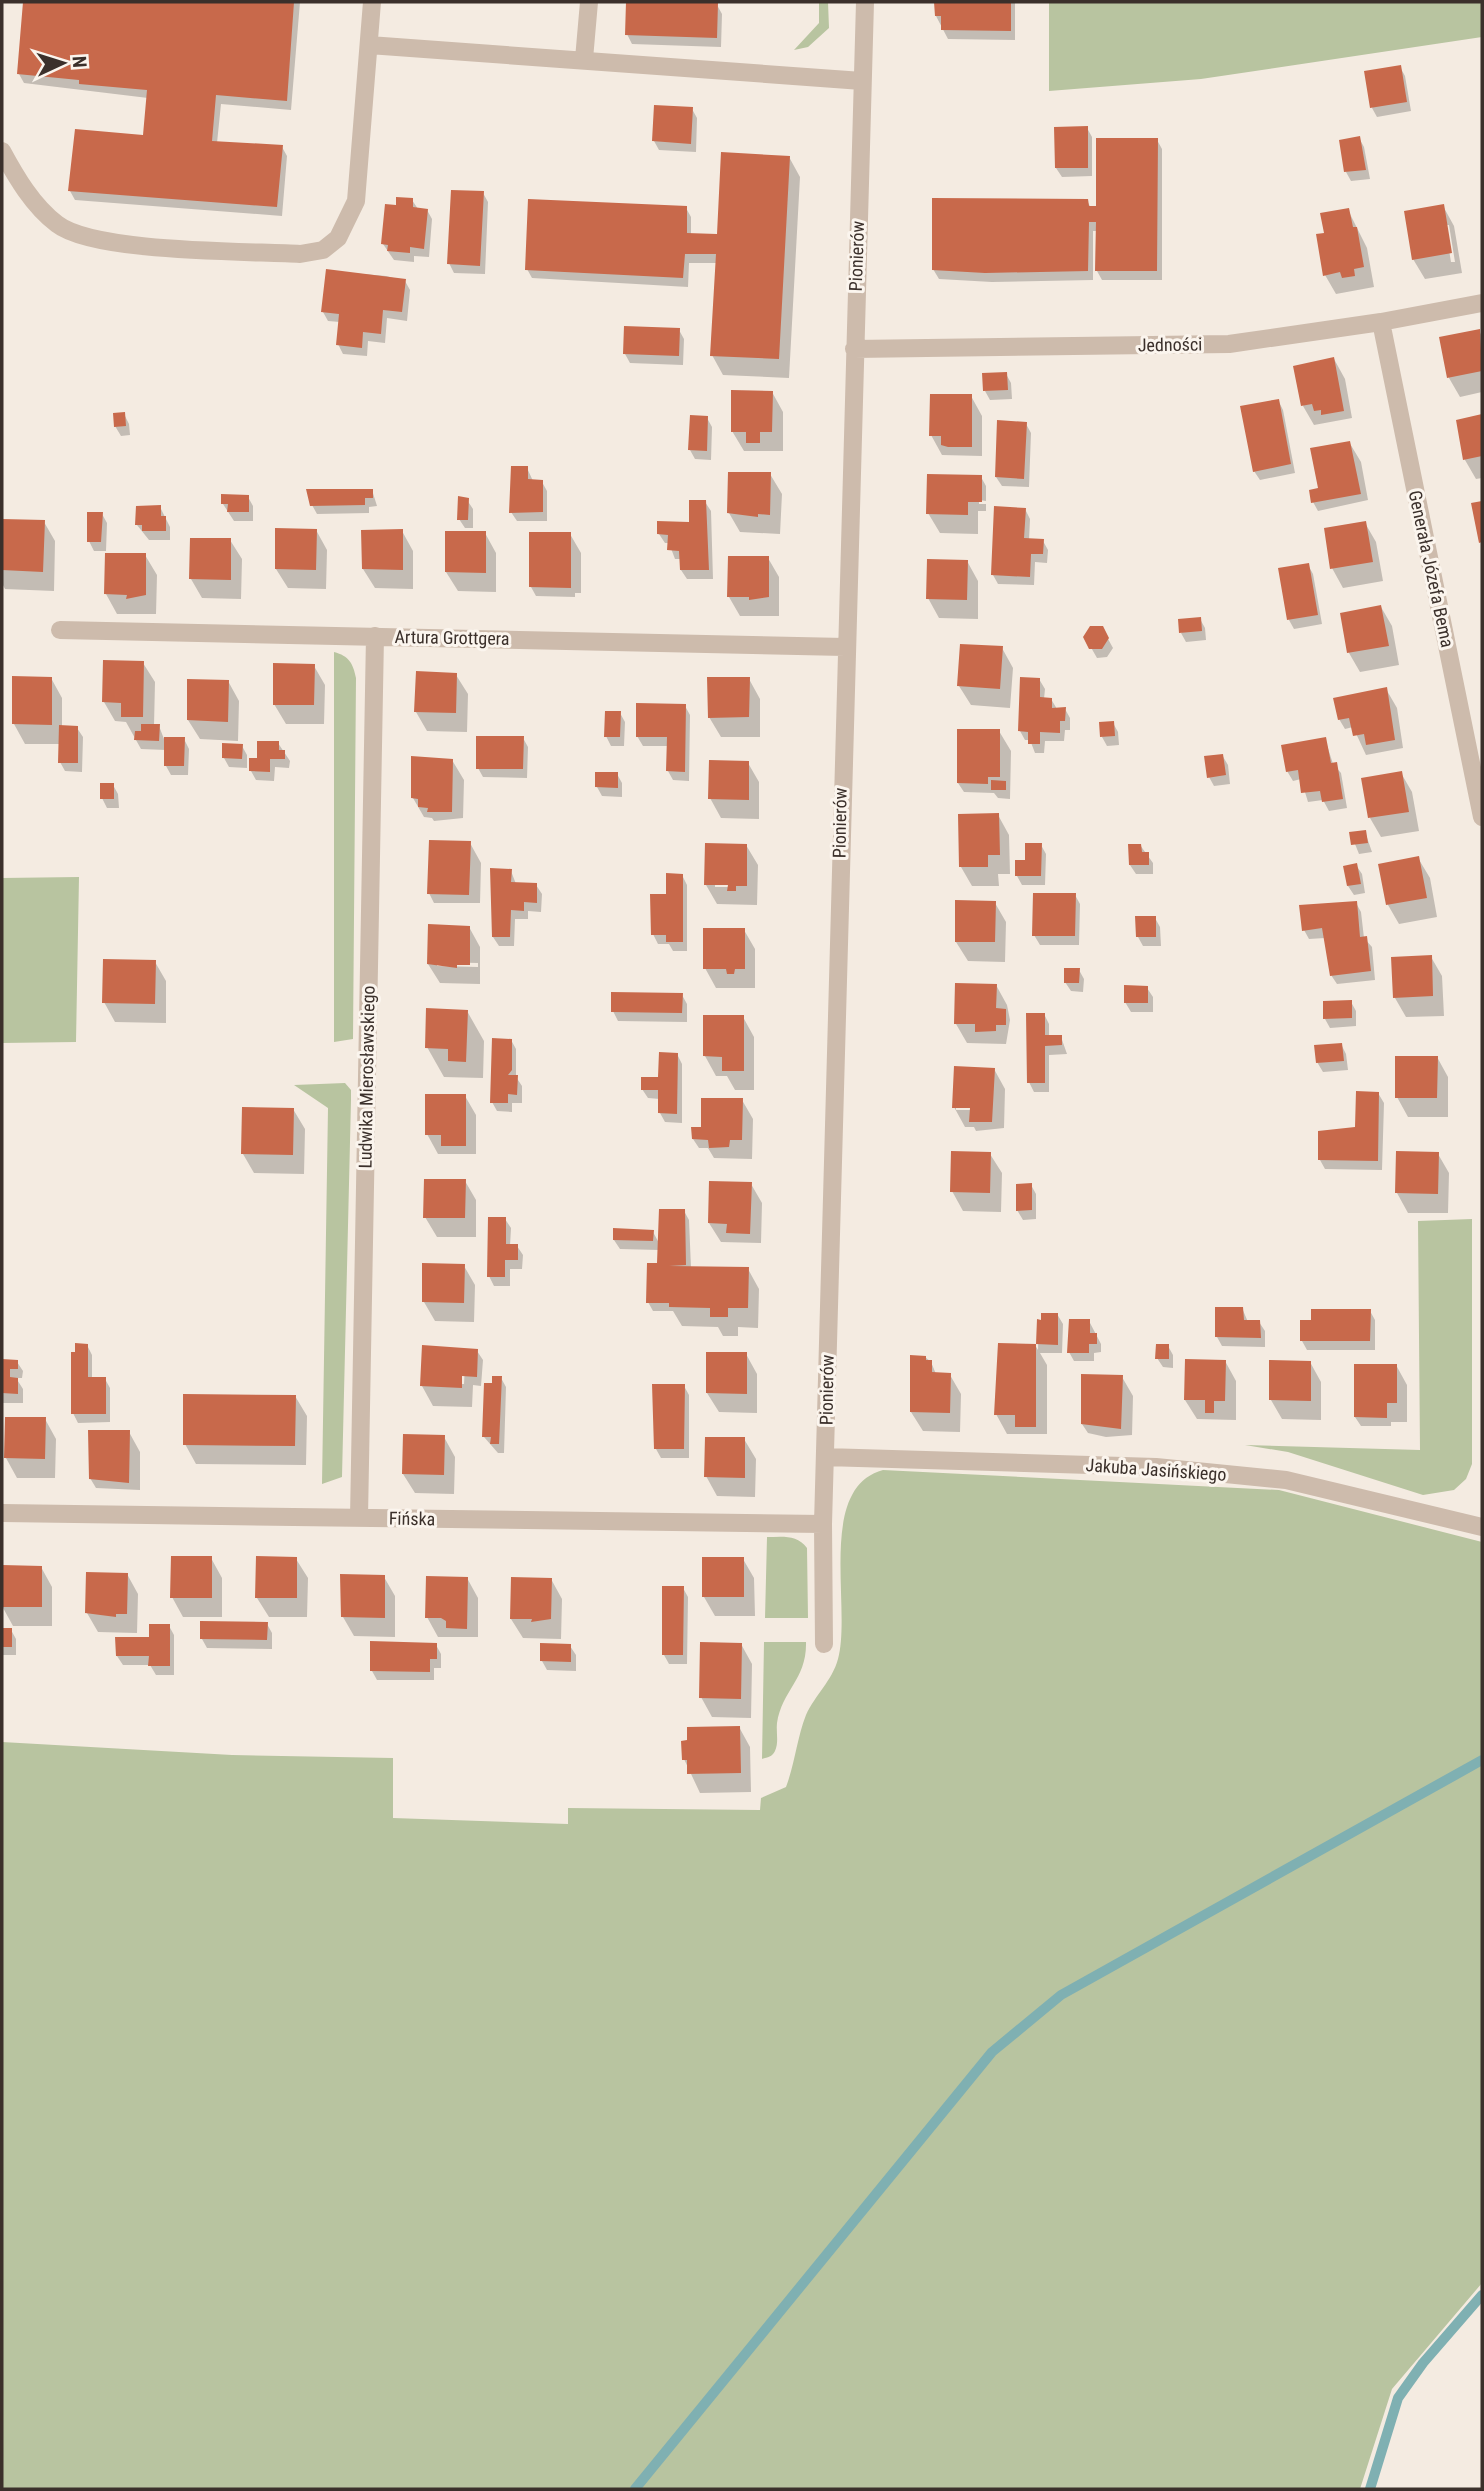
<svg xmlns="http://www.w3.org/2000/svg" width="1484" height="2491" font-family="'Roboto Condensed',sans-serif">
	<rect width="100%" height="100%" fill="#f4ebe1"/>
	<path fill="#b8c4a0" d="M819 2H828L829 28 808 47 794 50 819 23Z
		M1049 2H1482V37L1201 79 1049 91Z
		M334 652C349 656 353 663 356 678L353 1039 334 1042Z
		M79 877 76 1042 2 1043V878Z
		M345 1083 351 1090V1100L342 1477 322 1484 328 1108 294 1085Z
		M1472 1219V1464L1466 1479 1454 1490 1423 1495 1288 1452 1245 1445 1420 1450 1418 1221Z
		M883 1470 1279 1490 1482 1542V2283L1392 2389 1360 2489H2V1742L232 1755 393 1758V1818L568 1824V1808L760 1810 761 1798 786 1787C795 1763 797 1738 806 1715 815 1695 832 1681 838 1659 852 1608 816 1488 883 1470Z
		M767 1537C782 1537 797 1534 807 1548L808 1618H765Z
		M764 1642H806C807 1679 782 1690 777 1723 776 1733 779 1742 775 1751 772 1757 768 1757 762 1759Z"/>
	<path fill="#0003" fill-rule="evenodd" d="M24 2H300L291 110 221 104 217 143 282 147 287 156 282 216 75 200 70 191 145 137 148 98 24 83 19 74Z
		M628 2 717 5 722 14 721 47 632 44 627 34Z
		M936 2H1022L1015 3V40L948 39 936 16Z
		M1400 67 1405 76 1411 111 1377 117 1372 108Z
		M692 109 697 118 696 152 659 150 654 141Z
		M1087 128 1092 137V176L1062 177 1056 168Z
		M1359 138 1364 147 1370 179 1351 181 1346 172Z
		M1157 140 1162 149V280H1102L1097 271V231H1093V280L992 282 939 279 933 269 1087 201 1091 208H1098Z
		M789 157 800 177 789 378 723 375 712 355 717 263H689L688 287 532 278 527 269 686 208 691 217V234L718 241Z
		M483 193 488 202 485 274 454 273 449 263Z
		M412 200 418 209 427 210 432 219 429 257 414 256V262L394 260 383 244 397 207Z
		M1443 206 1454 226 1462 273 1425 279 1413 259ZM1445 225H1449L1455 262H1451Z
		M1348 210 1367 248 1374 287 1336 294 1325 275 1326 234Z
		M328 271 386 276 405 281 410 290 407 321 387 318 385 343 368 341 367 356 343 354 338 344 340 322 328 321 323 312Z
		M679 330 684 339 683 365 630 363 625 354Z
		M1479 331 1482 336V392L1460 397 1449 378 1441 338Z
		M1334 359 1345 379 1352 418 1314 425 1303 406Z
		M1006 374 1011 383 1012 399 990 400 985 391Z
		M772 392 783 412V451H744L732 431Z
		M971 396 982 416V456L942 455 931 435Z
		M1278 400 1283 410 1295 473 1260 480 1254 471Z
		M124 414 129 424 130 435 121 436 115 426Z
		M1482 416V478L1476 479 1465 460 1458 421Z
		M707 418 712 427 711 460 695 459 690 450Z
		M1026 424 1031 433 1029 487 1002 486 996 477Z
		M1349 442 1361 462 1368 500 1318 511 1313 502Z
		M527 468 533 481 542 482 547 491V521H517L511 512Z
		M770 474 782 494 780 534 740 532 729 513Z
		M981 477 986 486V501L979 500V504H986V511H978V534L940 533 928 513Z
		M372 490 377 506 369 507V513L317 514 312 505Z
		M248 497 253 506V521H234L223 504Z
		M467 500 473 509V528H465L459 519Z
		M705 502 711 511 713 579H687L681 570V559H675L669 543H665L659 534 691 524Z
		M160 507 170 527V540H149L137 525Z
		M1025 509 1030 519 1029 540 1043 541 1048 550 1047 563 1035 562 1034 585 998 584 993 575Z
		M102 514 107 523 106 551H94L89 541Z
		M2 521 44 522 55 541 54 591 5 589 2 583Z
		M1365 523 1376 542 1383 581 1343 588 1332 568Z
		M316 530 327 550 326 589 288 588 276 569Z
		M402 531 413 551V589L375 588 363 569Z
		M485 533 496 553V592L458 591 446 572Z
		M570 534 581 553V593H575V597L536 596 531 587Z
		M230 540 242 559 241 599 202 598 191 579Z
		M145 555 157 575 156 614H117L106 594Z
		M768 558 779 577V616H740L729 597Z
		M967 561 978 581V619L939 618 928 598Z
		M1308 565 1313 574 1322 624 1294 629 1289 620Z
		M1381 607 1392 626 1399 665 1360 672 1349 653 1342 614Z
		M1200 619 1205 628 1206 640 1186 642 1181 633Z
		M1102 628 1113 648 1107 657 1097 658 1085 637Z
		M1002 648 1013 668 1010 708 971 705 959 686Z
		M143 663 155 682 154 726H159L164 739H184L189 749 188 775H171L166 766V750L141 749 126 722 115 721 104 702Z
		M314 666 325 685 324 724H286L274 704Z
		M456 675 468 694 467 732 427 731 416 712Z
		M51 678 62 698V727L77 728 83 737 82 772 65 771 60 762V744H25L14 724Z
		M749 679 760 699V737H721L709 717Z
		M1039 679 1045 689 1044 699H1051L1057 709H1065L1070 718V730H1065L1064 741H1045L1044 753H1035L1030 740H1025L1020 731Z
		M228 681 239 701 238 741 200 739 188 720Z
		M1386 689 1397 708 1403 748 1366 755 1353 727 1345 729 1339 719Z
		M685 706 690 715 689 781 673 780 668 771V746H643L637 736Z
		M620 713 625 722 624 746H611L606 736Z
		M1113 723 1118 732 1119 745 1107 746 1102 737Z
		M999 731 1011 751 1010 799 998 798 994 793 964 792 958 783Z
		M523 738 528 747 527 778 483 777 478 768Z
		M1325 739 1333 764 1341 773 1347 808 1329 811 1323 800 1308 802 1301 779 1293 781 1287 771Z
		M278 743 290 761 289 768 275 767 274 781 256 780 251 771Z
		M242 746 247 755V768L229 767 224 758Z
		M1222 755 1228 765 1230 784 1214 786 1209 777Z
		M452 760 464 780 463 818 434 821 432 818 424 817 413 798Z
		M748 763 759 782V819L721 818 710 798Z
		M1401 773 1412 792 1419 831 1381 837 1370 818Z
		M617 774 622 783V797L602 796 597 787Z
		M113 785 118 794 119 808H107L102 798Z
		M998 815 1009 835 1010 874H998L999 886H972L961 867Z
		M1365 832 1372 852 1359 854 1351 834Z
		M470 843 481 863 480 903H434L429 893Z
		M746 845 758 865 757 905 717 904 706 885ZM715 883 736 884V887H715Z
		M1041 845 1046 854 1045 885H1022L1017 876Z
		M1140 845 1153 863V874H1136L1130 865Z
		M1418 858 1430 878 1437 917 1399 924 1388 905 1380 866Z
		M1356 865 1362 874 1365 893 1354 895 1348 886Z
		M511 871 516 884 536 885 542 894 541 912 528 911V919H515L514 946H499L493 937Z
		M682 875 687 885V951H673L669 944H658L653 934 667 896Z
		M1075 895 1080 904 1079 945H1040L1034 935Z
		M995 903 1006 922 1005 962 968 961 956 942Z
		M1356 903 1361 912 1364 938 1372 947 1375 980 1337 984 1331 975 1325 938 1309 939 1304 930Z
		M1155 918 1160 927 1161 946H1143L1138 937Z
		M469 927 480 947V984L440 983 428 964ZM437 962 478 963V967L437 966Z
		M744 930 755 949V988H716L705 968Z
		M1431 957 1442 976 1444 1016 1406 1017 1395 998 1393 959Z
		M155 962 166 981V1023L115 1022 104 1002Z
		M1079 970 1084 979 1083 992 1071 991 1065 982Z
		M996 985 1007 1005 1010 1020 1006 1044 967 1043 956 1024Z
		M1147 988 1153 997V1012H1131L1125 1002Z
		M682 995 687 1004V1022L618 1021 613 1011Z
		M1351 1002 1356 1011V1026L1330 1028 1325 1019Z
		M467 1011 484 1041 483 1078 444 1077 427 1047Z
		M1044 1014 1049 1024V1037H1061L1067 1054 1049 1055V1092H1034L1029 1082Z
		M743 1017 754 1037V1090H735L727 1076H716L705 1056Z
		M511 1040 516 1049V1077L522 1086V1103H512V1112L497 1111 492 1102Z
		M1341 1044 1346 1054 1348 1070 1323 1072 1317 1062Z
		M677 1054 682 1064V1123L665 1122 660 1113V1099L648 1098 642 1089 660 1079Z
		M1437 1057 1448 1077V1117H1408L1397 1097Z
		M994 1069 1005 1089 1004 1128 976 1131 974 1127H965L954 1107ZM956 1106 972 1107V1110H956Z
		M1378 1093 1384 1103 1382 1170 1325 1169 1320 1160 1357 1129Z
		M465 1096 476 1115V1154H438L427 1134Z
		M742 1100 753 1119 752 1159 714 1158 708 1148H699L693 1139 700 1129Z
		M293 1109 305 1129 304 1174 254 1173 243 1154Z
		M990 1154 1002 1173 1001 1212 963 1211 952 1191Z
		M1438 1154 1449 1173 1448 1213H1408L1397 1193Z
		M465 1181 476 1200V1237H437L425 1217Z
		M751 1184 762 1203 761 1243 721 1242 709 1223Z
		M1031 1185 1036 1194V1219L1023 1220 1017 1210Z
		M684 1211 689 1220 691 1268 748 1269 759 1289 758 1328 738 1327V1336H723L718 1327 682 1326 673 1311H653L648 1302 658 1265 659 1250 620 1249 614 1240 653 1232 659 1243Z
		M505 1219 511 1228 510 1246H517L523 1255 522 1269H510V1286H494L489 1276Z
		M464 1266 475 1285 474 1322 435 1321 424 1302Z
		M1242 1308 1248 1322H1259L1265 1331V1347L1222 1346 1217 1337Z
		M1370 1311 1375 1320V1350H1307L1302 1341Z
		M1057 1314 1063 1324 1062 1353H1040L1047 1365V1434H1007L996 1414 1035 1345 1038 1350 1039 1321Z
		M1089 1321 1101 1344V1352L1094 1353V1361H1074L1069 1352Z
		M87 1345 92 1355V1379H105L110 1388V1422L78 1423 73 1413Z
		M1168 1346 1173 1355V1368L1163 1367 1157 1358Z
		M477 1351 483 1360 481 1386 473 1385 472 1407 433 1406 422 1386ZM461 1365H465L464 1384H460Z
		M746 1354 757 1374V1413L719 1412 707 1393Z
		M925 1357 931 1362 936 1374 950 1375 961 1394 960 1432 923 1431 911 1412Z
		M2 1361 17 1362 23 1371 22 1378H16L23 1389V1403H2Z
		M1225 1361 1236 1381V1420L1197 1419 1185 1400Z
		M1310 1362 1321 1382V1420L1282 1419 1271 1400Z
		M1396 1365 1407 1385V1422H1391V1426H1361L1355 1417Z
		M1122 1377 1133 1396 1132 1435 1106 1437 1088 1433 1082 1424Z
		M501 1378 506 1387 504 1453H498L484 1437 494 1385Z
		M684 1386 689 1395V1458H661L656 1449Z
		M295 1396 307 1416 306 1465 196 1464 185 1444Z
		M45 1419 56 1439 55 1478H17L6 1458Z
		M129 1432 140 1452V1490L96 1488 90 1478Z
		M444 1437 455 1457 454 1494 415 1493 403 1474Z
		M744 1439 756 1459 755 1497 717 1496 706 1476Z
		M211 1558 222 1578V1617H183L172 1597Z
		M296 1559 308 1578 307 1617H269L257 1598Z
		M743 1559 754 1578 755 1616H715L704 1597Z
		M3 1567H41L52 1587V1626H13L2 1606Z
		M127 1574 138 1594 137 1633 98 1632 87 1613Z
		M384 1577 395 1596V1637L354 1636 343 1617Z
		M467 1578 478 1598V1637H438L427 1617Z
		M551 1579 562 1599 561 1639 523 1638 511 1619Z
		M683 1588 688 1597 687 1664H669L664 1655Z
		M267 1624 272 1633V1649L207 1648 202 1639Z
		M169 1626 174 1635V1675H156L150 1665H123L117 1656Z
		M2 1630H11L16 1639V1655H2Z
		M741 1644 752 1664 751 1718 712 1717 701 1697Z
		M436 1645 441 1654V1668H434V1680H377L372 1671Z
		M570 1646 576 1655V1671L547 1670 542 1661Z
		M739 1727 750 1747 751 1792 700 1793 684 1759Z"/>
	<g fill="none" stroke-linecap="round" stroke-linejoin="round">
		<path stroke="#7fb0b2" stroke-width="10" d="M635 2489 992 2052 1061 1995 1482 1760
			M1370 2489 1398 2398 1423 2363 1482 2295"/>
	</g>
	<path fill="#c8694b" d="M23 2H294L287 101 216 95 212 141 283 145 277 207 68 191 75 129 143 135 147 90 79 84V80L17 74Z
		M626 2 718 3 717 38 625 35Z
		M934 2H1011V31L941 30V16H935Z
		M1401 65 1407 102 1370 108 1364 71Z
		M654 105 693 107 691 144 652 141Z
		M1088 126V168H1055L1054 127Z
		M1360 136 1366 170 1344 172 1339 140Z
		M1096 138H1158L1157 271H1095L1096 222H1089L1088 271 985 273 932 270V198L1088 199 1089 206H1096Z
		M721 152 790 156 779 359 710 356 716 254H685L683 278 525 270 528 199 687 206V233L717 234Z
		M451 190 484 191 480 266 447 264Z
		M396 197 413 198V207L428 209 424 249 410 247V253L387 251 388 245 381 244 385 204 396 205Z
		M1444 204 1452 253 1412 260 1404 211Z
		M1349 208 1353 227H1357L1364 267 1354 269 1355 276 1342 278 1340 272 1323 276 1316 234 1324 233 1320 213Z
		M326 269 406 279 402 312 383 310 381 334 363 332 362 348 336 345 339 314 321 312Z
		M624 326 680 328 679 356 623 354Z
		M1480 329 1482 371 1447 378 1439 337Z
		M1334 357 1344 411 1321 415V410L1314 411 1312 404 1301 406 1293 366Z
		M1007 372 1008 390 983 391 982 373Z
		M731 390 773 391 772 432H760V443H746V432H731Z
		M930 394H972V447H948L941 445V436H929Z
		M1279 399 1291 464 1253 472 1240 406Z
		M125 412 126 426 114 427 113 413Z
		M1482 414V456L1463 460 1456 420Z
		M690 415 708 416 707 451 688 450Z
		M997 420 1027 422 1024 479 995 477Z
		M1350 441 1361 494 1311 503 1309 490 1318 488 1310 448Z
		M511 466H528V479L543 480V512L509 513Z
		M728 472H771L770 515 758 514V517L727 513Z
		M927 474 982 475V502H968V515L926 514Z
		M306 489H373V498H365V505L310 506Z
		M221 494 249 495V512H227L228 504H221Z
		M458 496 469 498 468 520H457Z
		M689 500H706L709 570H680L679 551 667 550 668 535 657 534V521L689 522Z
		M1482 501V542L1479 543 1471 503Z
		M161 505V516H166V531H142V525H135L136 506Z
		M994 506 1026 508 1024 538 1044 539 1043 554H1031L1030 577 991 575Z
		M87 512H103L101 542H87Z
		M2 519 45 520 43 572 2 570Z
		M1366 521 1373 562 1330 569 1324 528Z
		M275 528 317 529 316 570 275 569Z
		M403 529V570L362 569 361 530Z
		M445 531H486V573L445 572Z
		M529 532H571V588L529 587Z
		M190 538H231V580L189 579Z
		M105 553H146V595L126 599 127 595 104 594Z
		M728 556H769V597L749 600V597H727Z
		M927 559 968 560 967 600 926 599Z
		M1309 563 1318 615 1287 620 1278 568Z
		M1381 605 1389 646 1347 653 1340 613Z
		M1201 617 1202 631 1179 633 1178 619Z
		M1090 626H1103L1109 638 1102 649H1089L1083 637Z
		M960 644 1003 646 1000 689 957 686Z
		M103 660 144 661 143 717H121V703L102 702Z
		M273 663 315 664 314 705H273Z
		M416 671 457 673 456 713 414 712Z
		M12 676 52 677V725L12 724Z
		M707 677H750L749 717 708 718Z
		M1020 677 1040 678V697L1052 698V708L1066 707 1065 721H1060V733L1040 732V744H1028V732L1018 731Z
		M187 679 229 680 228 722 187 720Z
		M1387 687 1395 740 1366 745 1364 734 1353 736 1349 718 1338 720 1333 698Z
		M636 703 686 704 685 772 666 771 667 737H636Z
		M605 711H621L620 737H604Z
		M1114 721 1115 736 1100 737 1099 722Z
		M141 724H160L159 741 134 740 135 731H141Z
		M59 725 78 726V763H58Z
		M957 729H1000V777H988V784L957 783Z
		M476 736H524L523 769H476Z
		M164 737H185L184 766H164Z
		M1326 737 1331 763 1337 762 1343 799 1322 802 1320 791 1301 793 1298 770 1286 772 1281 745Z
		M257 741H279V750H285V759H270V772L249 771V758H257Z
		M222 743 243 744 242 759 222 758Z
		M1223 754 1226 775 1207 778 1204 756Z
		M411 756 453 759 452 812H427L428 808 418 807V799L411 798Z
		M709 760 749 761V800L708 799Z
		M1402 771 1409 812 1368 818 1361 778Z
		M595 772H618V788L595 787Z
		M991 780 1006 781V790H991Z
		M100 783H114V799H100Z
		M999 813 1000 855H988V867H959L958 814Z
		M1366 830 1368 843 1351 845 1349 832Z
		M429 840 471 841 469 895 427 894Z
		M705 843 747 844V886H736V891H727L728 885H704Z
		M1025 843H1042L1041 876H1015V860H1025Z
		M1128 844H1141L1142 852H1149V865H1129Z
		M1419 856 1427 898 1386 905 1378 864Z
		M1357 863 1361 884 1347 886 1343 866Z
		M490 868 512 869 511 882 537 883V903L524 902V911L511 910 510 937H492Z
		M666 873 683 874V942H666V935H651L650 894H666Z
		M1033 893H1076L1075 936H1032Z
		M955 900 996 901 995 942H955Z
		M1357 901 1360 937 1367 936 1371 971 1330 976 1322 928 1302 931 1299 905Z
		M1135 916H1156V937H1136Z
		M428 924 470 926V965H457V968L427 964Z
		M703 928H745V969H735L734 974H727L726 969H703Z
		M1432 955 1433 996 1393 998 1391 957Z
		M103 959 156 960 155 1004 102 1003Z
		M1064 968H1080L1079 983H1064Z
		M955 983 997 984 996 1008 1006 1009V1025H996V1031L975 1032V1024H954Z
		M1124 985 1148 986V1003H1124Z
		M611 992 683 993 682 1013 611 1012Z
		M1352 1000V1018L1323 1019V1001Z
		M426 1008 468 1010 466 1062 448 1061V1049L425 1048Z
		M1026 1013H1045V1035H1062V1045L1045 1046V1083H1027Z
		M703 1015H744V1071H722V1057L703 1056Z
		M492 1038 512 1039V1070L508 1075H518L517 1095 508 1094V1103H490Z
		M1342 1043 1344 1061 1316 1063 1314 1045Z
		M659 1052 678 1053 677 1114 658 1113V1090H641V1077H658Z
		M1395 1056H1438L1437 1098H1395Z
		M954 1066 995 1068 992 1122H969L970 1108H952Z
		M1356 1091 1379 1092 1378 1161 1318 1160V1131L1355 1127Z
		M425 1094H466V1146H441V1135H425Z
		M701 1098H743L742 1140H730L729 1147 709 1148 708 1140 692 1139 691 1127H701Z
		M242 1107 294 1108 293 1155 241 1154Z
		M951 1151 991 1152 990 1193 950 1192Z
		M1396 1151 1439 1152 1438 1194 1395 1193Z
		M424 1179H466L465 1218H423Z
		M709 1181 752 1182 750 1234 726 1233 727 1224 708 1223Z
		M1032 1183V1210L1016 1211V1184Z
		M659 1209H685L686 1265 669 1266 749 1267 748 1308H728V1317H710V1308L669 1307V1303H646L647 1263H657Z
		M488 1217H506V1244H518V1260H505V1277H487Z
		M613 1228 654 1230 653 1241 613 1240Z
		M422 1263 465 1264 464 1303 422 1302Z
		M1215 1307H1243L1244 1320H1260L1261 1338 1215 1337Z
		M1311 1309H1371L1370 1341H1300V1320H1311Z
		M1041 1313H1058V1345L1036 1344 1037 1319 1041 1320Z
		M1069 1319H1090V1333H1097V1344H1089V1353H1067Z
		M75 1343 88 1344V1377H106V1414H71V1352H75Z
		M998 1343 1036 1344V1427H1015V1415H994Z
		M1156 1344H1169V1359H1155Z
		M422 1345 478 1349 477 1377 462 1376V1388L420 1386Z
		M706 1352H747V1394L706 1393Z
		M910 1355 926 1356V1360H932V1372L951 1373 950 1413 910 1412Z
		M2 1359 18 1360V1369H10V1377L18 1378V1394L2 1393Z
		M1185 1359 1226 1360 1225 1401H1214V1413H1205V1400H1184Z
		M1269 1360 1311 1361V1401L1269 1400Z
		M1354 1364H1397V1403H1387V1418L1354 1417Z
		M1081 1374 1123 1375 1121 1429 1081 1424Z
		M492 1376H502L499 1444H490L491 1437H482L484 1383H492Z
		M652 1384H685L684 1449H654Z
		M183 1394 296 1395 295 1446 183 1445Z
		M5 1417H46L45 1459 4 1458Z
		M88 1430H130L129 1483 89 1479Z
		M403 1434 445 1435 444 1475 402 1474Z
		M705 1437H745V1478L704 1477Z
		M171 1556H212V1598H170Z
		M256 1556 297 1557V1598H255Z
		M702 1557H744V1597H702Z
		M2 1565 42 1566V1607H2Z
		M86 1572 128 1573 127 1614H116V1617L85 1613Z
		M340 1574 385 1575V1618L341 1617Z
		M426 1576 468 1577 467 1629 446 1628V1621L441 1618H425Z
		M511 1577 552 1578 551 1619 531 1622 532 1619H510Z
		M662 1586H684L683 1655H662Z
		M200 1621 268 1622 267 1640 200 1639Z
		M149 1624H170V1666H148L149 1656H116L115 1637H149Z
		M2 1628H12V1647H2Z
		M370 1641 437 1643V1659H430V1672L370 1671Z
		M700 1642 742 1643 741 1699 699 1698Z
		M540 1643 571 1644V1662L540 1661Z
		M740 1726 741 1773 687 1774V1760H682L681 1741 687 1740V1727Z"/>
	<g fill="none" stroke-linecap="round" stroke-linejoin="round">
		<path stroke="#cdbbac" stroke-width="18" d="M369 45 862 81
			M584 59 589 2
			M2 151C16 177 33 206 57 224 94 253 248 251 300 254L323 250 338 238 356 201 372 2
			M1381 322 1482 817
			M854 349 1229 344 1381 322 1482 303
			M60 630 845 647
			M825 1457 1156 1467 1286 1480 1482 1527
			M2 1513 823 1524
			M359 1518 375 636
			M824 1644 823 1524 865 2"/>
	</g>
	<g text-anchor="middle" stroke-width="6" stroke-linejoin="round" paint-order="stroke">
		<g font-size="18" fill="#3b302b" stroke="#fbf5ee">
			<text transform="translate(857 256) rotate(-88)" y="6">Pionierów</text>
			<text transform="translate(1170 345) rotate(-1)" y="6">Jedności</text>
			<text transform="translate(1431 569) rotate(78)" y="6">Generała Józefa Bema</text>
			<text transform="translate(452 638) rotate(1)" y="6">Artura Grottgera</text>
			<text transform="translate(840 823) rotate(-89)" y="6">Pionierów</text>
			<text transform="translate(367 1077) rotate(-89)" y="6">Ludwika Mierosławskiego</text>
			<text transform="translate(827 1390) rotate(-89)" y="6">Pionierów</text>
			<text transform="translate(1156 1470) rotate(4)" y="6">Jakuba Jasińskiego</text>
			<text transform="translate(412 1519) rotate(1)" y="6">Fińska</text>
		</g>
	</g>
	<rect width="1484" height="2491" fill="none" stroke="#3b302b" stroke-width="7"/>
	<g transform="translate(63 63) rotate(86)" stroke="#fbf5ee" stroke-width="5" paint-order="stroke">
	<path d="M0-5L12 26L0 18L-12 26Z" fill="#3b302b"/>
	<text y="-10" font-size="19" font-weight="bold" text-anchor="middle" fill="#3b302b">N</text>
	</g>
</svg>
